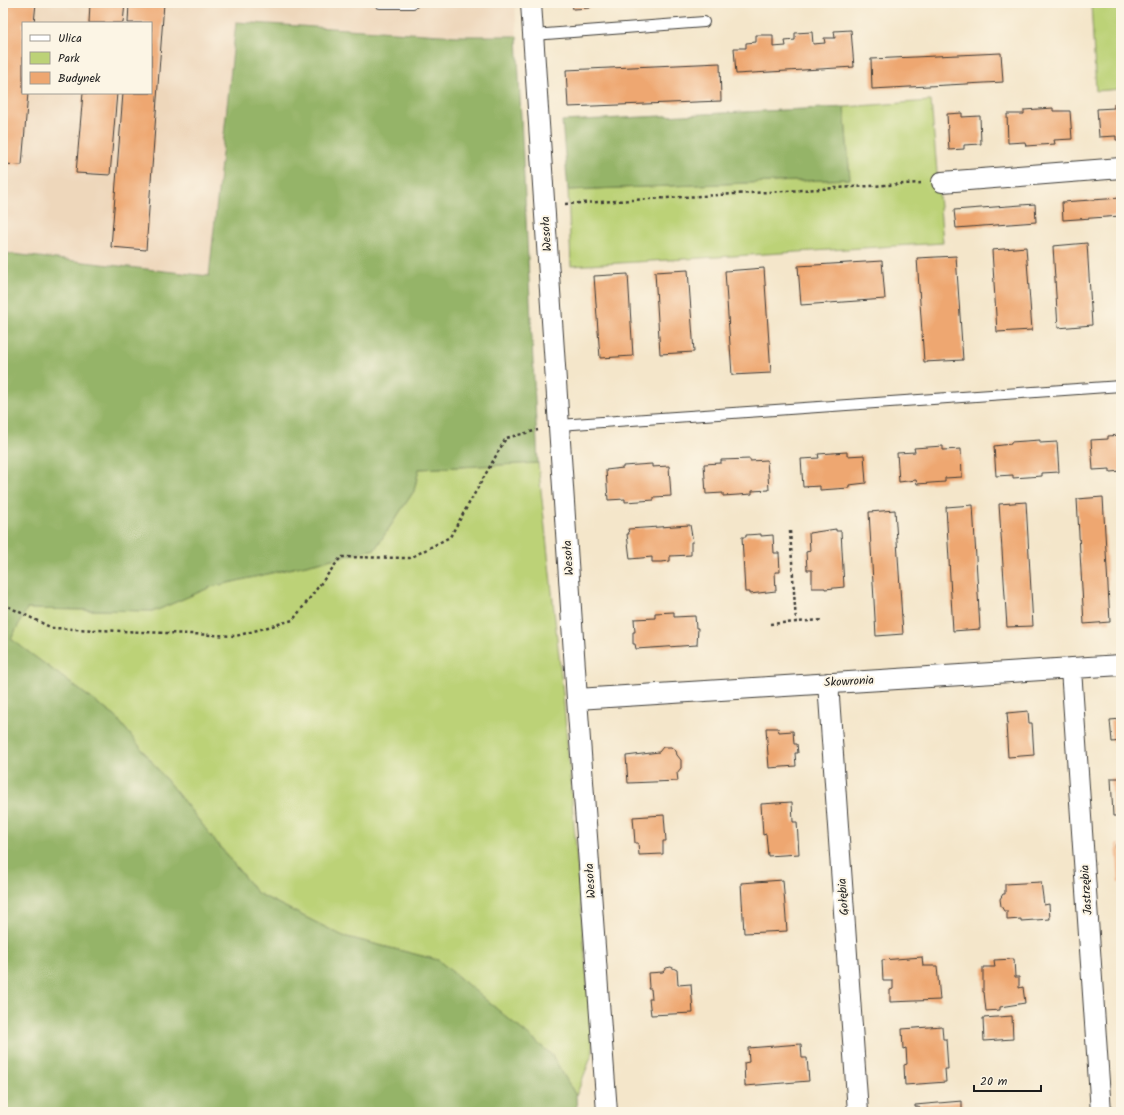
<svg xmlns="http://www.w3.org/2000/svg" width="1124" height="1115" font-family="Kalam,sans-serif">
	<rect width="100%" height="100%" fill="#fcf5e5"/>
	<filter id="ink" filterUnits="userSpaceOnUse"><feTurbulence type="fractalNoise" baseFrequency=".025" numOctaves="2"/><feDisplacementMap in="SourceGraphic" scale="8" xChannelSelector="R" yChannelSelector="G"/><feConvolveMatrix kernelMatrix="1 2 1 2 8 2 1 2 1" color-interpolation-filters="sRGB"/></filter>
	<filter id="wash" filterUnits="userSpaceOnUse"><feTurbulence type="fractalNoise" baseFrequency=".012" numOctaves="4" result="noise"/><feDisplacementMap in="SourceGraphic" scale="16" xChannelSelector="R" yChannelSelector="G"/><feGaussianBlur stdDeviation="0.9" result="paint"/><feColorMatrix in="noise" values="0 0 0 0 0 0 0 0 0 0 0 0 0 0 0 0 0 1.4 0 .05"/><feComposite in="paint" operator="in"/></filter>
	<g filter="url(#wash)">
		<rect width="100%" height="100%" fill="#f4e6ca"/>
		<path fill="#eed7bb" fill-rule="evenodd" d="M3 3H515L517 36H457L237 22 209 276 3 253ZM23 23H151V93H23Z"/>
		<path fill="#bcd277" stroke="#6c774a" d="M1091 3H1121V89L1096 91Z
			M931 101 943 243 571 266 568 190 850 179 844 107Z
			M538 463 563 693 593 1052 576 1096 552 1055 438 960 343 936 257 893 116 717 11 639 26 609 155 611 211 587 375 549 414 491 419 469Z"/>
		<path fill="#95b468" stroke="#586842" d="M236 22 457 36H517L538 463 419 469 414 491 375 549 211 587 155 611 27 609 11 639 116 717 257 893 343 936 438 960 552 1055 576 1096 577 1112H3V253L209 276Z
			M844 107 850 179 568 190 562 121Z"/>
		<g id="blocks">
			<path fill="#eea771" d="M3 3H36L34 23H23V93H28L22 165 3 164Z
				M90 3H125L123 23H89Z
				M129 3H164L146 250 111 247 123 93H151V23H128Z
				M572 3H589L590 8 573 9Z
				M611 3H628L629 5 611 6Z
				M851 30 854 67 736 74 734 48H746V43L756 42V35H773V47L786 46 785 41 795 40V33L812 32 813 44 825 43 824 38H835L834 31Z
				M1001 53 1003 82 872 89 871 59Z
				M720 63 721 101 568 107 566 70Z
				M83 93H117L110 175 76 173Z
				M1121 103V140H1116V136L1099 137 1097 109 1114 108V104Z
				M1053 108V111H1070L1072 139 1054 140 1055 144 1040 145 1026 146 1025 142 1008 143 1007 114H1024V110Z
				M962 113V117L980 116 981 144 964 145V149L949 150 947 114Z
				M1121 198V216L1063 220 1062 202Z
				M1035 204 1036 222 956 228 954 210Z
				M1087 243 1092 325 1058 328 1053 246Z
				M1026 247 1032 330 997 332 992 250Z
				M956 256 963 360 924 362 917 258Z
				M882 261 885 299 801 305 798 266Z
				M764 268 771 373 732 375 725 271Z
				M688 270 694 352 660 354 655 272Z
				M628 274 633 356 600 358 594 276Z
				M1121 435V471L1110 472V469L1093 470 1091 440 1108 439V436Z
				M1040 440V443L1057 442 1059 472 1042 473V476L1013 478V475L996 476 994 446 1011 444V442Z
				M943 446V450L961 449 962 477 945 478V482L917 484 916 480 899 482 897 453 915 452 914 448Z
				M847 452V456L864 455 866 483 849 485V488L820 490V486L803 487 801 459 819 458 818 454Z
				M750 459V461L767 460 769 490 752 491V494L738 495 723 496V493L706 494 704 464 721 463V460Z
				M652 464V467L669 466 671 496 654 497V500L640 501 625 502V499L608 500 606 470 623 468V466Z
				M1103 497 1110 622 1084 624 1077 499Z
				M1026 502 1033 626 1007 627 999 504Z
				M973 505 980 629 953 631 946 507Z
				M895 510 903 634 876 636 869 512Z
				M690 525 693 542H691V555L670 556V561L661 562H652V557L630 559 627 534H629L628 529Z
				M836 529V531H841L844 587 825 589V588H812V570H807L806 552 810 551 809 533Z
				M761 534V536L773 535 774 553H779L780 572H775L776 591 750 594V592H745L742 537H746V535Z
				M674 612V617L695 616 696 628H698L697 645 636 649 635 644H633V632H635L634 619 655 618V613Z
				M1028 711 1029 723H1032L1034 755 1008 757 1006 724 1008 725 1007 713Z
				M1121 719V741L1112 742 1110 720Z
				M766 728H778L779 732 793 731 794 744H797L798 753H795L796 766 769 768Z
				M663 747H671L676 751 677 755 681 760V768L677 773 678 781 628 783 626 756 659 752Z
				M1111 778H1121V816H1113Z
				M792 802 793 822H797L799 854 768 856 766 834 763 835 761 804Z
				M664 815 666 841H663V854L639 855 638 843H635L633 817Z
				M1116 844H1119V847H1121V882L1119 883Z
				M783 880 787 931 744 933 741 883Z
				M1041 882 1044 905 1049 904 1050 919 1021 921V919L1007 920V911H1004L1001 906 1000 899 1003 894H1005V884Z
				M922 957 923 966H937L940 1000 890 1002V990L893 989V981H883L882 960Z
				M1014 959 1015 977H1019V988L1023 987 1025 1003 1000 1007V1010L986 1011 984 992H983V967H995L994 960Z
				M671 967 677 970 678 985 691 984 693 1013 651 1015 649 999H652L651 989H648L649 987 648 973 663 972 666 968Z
				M1012 1016 1013 1039 984 1041 983 1018Z
				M942 1026 943 1039H946L948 1069H945L946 1082 905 1085 904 1065 907 1064 906 1048 903 1049 902 1029Z
				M801 1044 802 1058H807L809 1081 745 1086 744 1063 749 1062 748 1048Z
				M962 1101V1112H920V1107H915V1105Z"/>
		</g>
	</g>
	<g filter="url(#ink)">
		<use href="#blocks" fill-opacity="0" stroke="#3c3a36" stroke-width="1"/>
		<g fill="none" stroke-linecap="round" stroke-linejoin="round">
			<g stroke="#3c3a36" stroke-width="12">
				<path id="service" d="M380 3H413
					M533 35 704 22
					M559 425 1121 386"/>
			</g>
			<g stroke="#3c3a36" stroke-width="22">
				<path id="minor" d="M531 3 577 699 607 1112
					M942 182 1121 168
					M1071 669 1101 1112
					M828 683 858 1112
					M577 699 1121 665"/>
			</g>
			<path stroke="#3c3a36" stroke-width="2.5" stroke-dasharray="3 3" stroke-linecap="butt" d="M565 204 921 183
				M790 531 796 622
				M3 604 52 628 236 636 293 620 341 557 410 558 450 537 506 438 538 430
				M770 624 823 620"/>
			<use href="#service" stroke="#fff" stroke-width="10"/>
			<use href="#minor" stroke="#fff" stroke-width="20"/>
		</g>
	</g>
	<g text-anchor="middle" stroke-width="4" stroke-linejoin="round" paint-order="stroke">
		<g font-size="12" fill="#1c1c1c" stroke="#fcf5e5">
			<text transform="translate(546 234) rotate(-94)" y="4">Wesoła</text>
			<text transform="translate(568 558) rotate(-94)" y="4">Wesoła</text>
			<text transform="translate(849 681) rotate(-3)" y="4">Skowronia</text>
			<text transform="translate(590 881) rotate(-94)" y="4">Wesoła</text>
			<text transform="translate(1086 890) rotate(-94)" y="4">Jastrzębia</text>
			<text transform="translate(843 897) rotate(-94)" y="4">Gołębia</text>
		</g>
	</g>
	<rect width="1124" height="1115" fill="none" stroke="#fcf5e5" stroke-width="16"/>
	<rect x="22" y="22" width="130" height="72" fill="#fcf5e5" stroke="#a29e95"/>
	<rect x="30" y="35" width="20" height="6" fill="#ffffff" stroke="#a29e95"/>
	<text x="58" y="42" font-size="12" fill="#1c1c1c">Ulica</text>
	<rect x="30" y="52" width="20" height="12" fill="#bcd277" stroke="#a29e95"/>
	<text x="58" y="62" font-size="12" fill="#1c1c1c">Park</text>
	<rect x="30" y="72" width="20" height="12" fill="#eea771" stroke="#a29e95"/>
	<text x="58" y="82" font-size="12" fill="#1c1c1c">Budynek</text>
	<path d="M974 1085v6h67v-6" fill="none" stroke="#1c1c1c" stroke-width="2"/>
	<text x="980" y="1085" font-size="12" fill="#1c1c1c" stroke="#fcf5e5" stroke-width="3" paint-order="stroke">20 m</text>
</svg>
